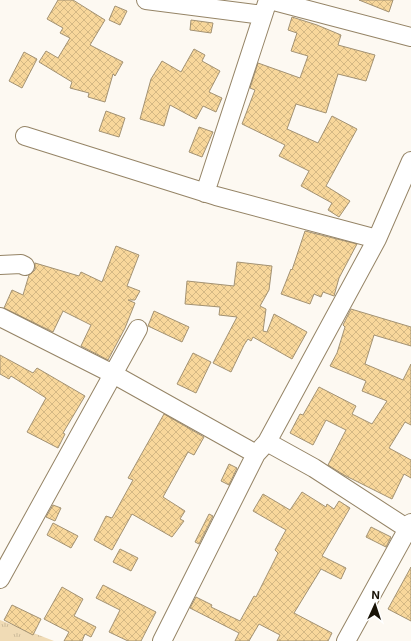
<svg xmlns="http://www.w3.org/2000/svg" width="411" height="641" font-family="Inter,sans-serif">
	<defs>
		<pattern id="grass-tufts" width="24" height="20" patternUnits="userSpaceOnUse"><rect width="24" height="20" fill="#f0dbb5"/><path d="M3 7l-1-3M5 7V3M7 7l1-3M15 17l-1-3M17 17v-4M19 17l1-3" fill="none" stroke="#cdbb9a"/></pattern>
		<pattern id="building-cross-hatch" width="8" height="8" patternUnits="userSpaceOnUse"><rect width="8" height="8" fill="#f8d79b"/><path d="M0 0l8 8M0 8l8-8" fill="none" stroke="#d4b884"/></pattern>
	</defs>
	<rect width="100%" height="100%" fill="#fdf9f2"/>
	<path fill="url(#grass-tufts)" d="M0 620 54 641H0Z"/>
	<path fill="url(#building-cross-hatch)" stroke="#a39273" d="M58 0H73L105 20 90 45 123 62 115 76 113 74 105 102 88 97 89 93 70 88 72 82 39 62 46 51 58 58 70 38 60 33 63 28 47 19Z
		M359 0H393L389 12Z
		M115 6 127 11 120 25 109 20Z
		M292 17 317 25 341 35 338 45 375 55 366 81 338 74 326 113 296 104 287 129 318 143 332 116 357 129 326 186 350 201 339 217 328 210 332 203 301 186 309 171 279 156 285 145 242 124 255 90 250 88 258 63 300 78 308 56 291 51 297 33 288 30Z
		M191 20 213 23 211 33 190 30Z
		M194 49 205 55 202 61 220 71 209 92 222 98 216 112 203 106 196 119 170 105 164 126 140 119 151 79 162 61 181 72Z
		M24 52 37 59 22 88 9 81Z
		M106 111 125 118 119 137 99 131Z
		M199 127 213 132 202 157 189 152Z
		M305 231 357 244 339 278 334 296 323 292 321 297 314 294 310 304 281 294 291 269 292 270Z
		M116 246 139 255 127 286 140 291 135 300H128L135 303 125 328 108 360 81 346 91 325 63 311 53 332 4 308 12 290 23 295 29 275 35 270V263L79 276 81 272 102 282Z
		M237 262 272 266 269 290 260 306 266 309 263 331 267 332 274 314 307 332 292 359 253 337 251 341 248 339 244 345 231 372 213 363 237 317 219 315 220 307 185 304 187 281 234 286Z
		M351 309 411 327V346L374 335 365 364 403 380 411 364V425L405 422 389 448 411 460V478L404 474 392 499 344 475 328 465 346 430 326 420 313 445 290 433 300 414 303 415 319 387 356 406 352 414 372 424 387 401 362 391 366 381 330 366 337 353 345 327 343 325Z
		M154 311 189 327 182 342 148 326Z
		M193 353 211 362 196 393 177 384Z
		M0 355 33 373 37 368 85 396 63 433 65 434 58 448 27 432 46 398 11 376 9 379 0 374Z
		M164 414 204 437 194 455 188 452 163 497 185 511 180 519 184 521 172 537 132 514 112 550 94 540 106 516 112 518 133 480 128 478Z
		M229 464 237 468 229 485 221 481Z
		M302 492 326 507 327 504 334 509 339 501 350 508 322 556 346 568 341 579 321 569 294 613 332 633 328 641H277L280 635 259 624 249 641H235L239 633 190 608 196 597 212 605 211 607 240 621 254 596 256 597 278 553 275 550 286 530 253 511 263 494 290 510Z
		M53 505 61 508 55 521 46 517Z
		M209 514 213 516 199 544 195 542Z
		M53 523 78 536 71 548 47 535Z
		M371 527 391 537 386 547 366 537Z
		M120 549 138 558 131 571 113 562Z
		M411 567V621L388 609Z
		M103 585 156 612 141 641H128L109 632 120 610 96 598Z
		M62 587 83 599 74 616 96 627 91 637 85 634 82 641H64L69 632 44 619Z
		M12 605 41 619 33 635 4 620Z"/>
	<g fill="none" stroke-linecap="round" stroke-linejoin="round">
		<g stroke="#958466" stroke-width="20">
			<path id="minor" d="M146 0 263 15
				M270 0 411 37
				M25 136 216 196 377 239 267 442 256 454 162 641
				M205 193 268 0
				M377 239 411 161
				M0 265 21 264 25 266
				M0 317 113 374 256 454
				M267 442 314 468 411 531
				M0 579 138 329
				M346 641 411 523"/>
		</g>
		<use href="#minor" stroke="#fff" stroke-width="18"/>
	</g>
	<g transform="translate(375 605) rotate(3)" stroke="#ffffff" stroke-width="3" paint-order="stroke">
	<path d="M0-3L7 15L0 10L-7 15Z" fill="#191307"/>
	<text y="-6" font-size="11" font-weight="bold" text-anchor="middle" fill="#191307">N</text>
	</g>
</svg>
